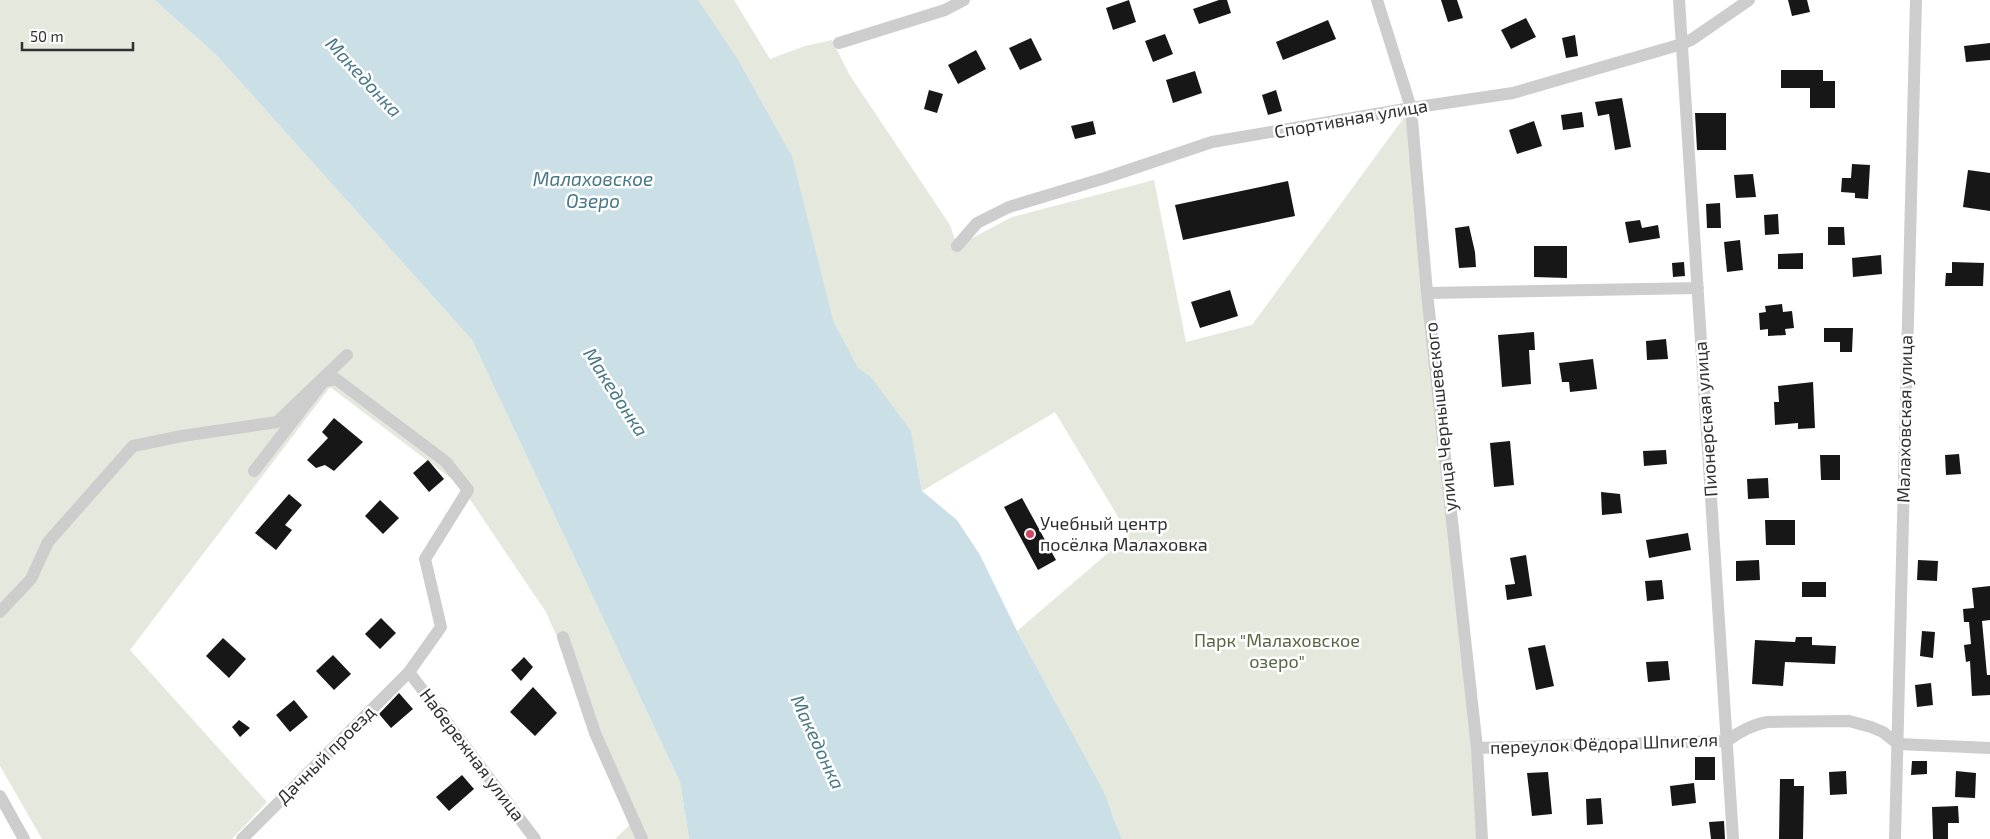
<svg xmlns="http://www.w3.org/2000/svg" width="1990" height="839" font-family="'Exo 2',sans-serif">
	<rect width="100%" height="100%" fill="#fff"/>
	<path fill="#e4e8dd" d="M0 0H155C175 20 198 37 218 57L472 340 680 782 689 839H615L637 818 546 612 461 486 330 387 130 650 267 802 232 839H42L0 766Z
		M698 0H734L770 59 805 46 832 40 849 74 950 225 957 246 1012 217 1154 180 1186 342 1252 325 1411 108 1485 839H1122L1053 698 1017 631 1129 535 1055 412 922 491 913 442 868 375 858 369 833 320Z"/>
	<path fill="#cbe0e6" d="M155 0H698L738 60 792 156 833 320 858 368 871 377 911 431 922 491 957 520 980 555 1017 631 1105 794 1113 818 1122 839H689L680 782 472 340 218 57C198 37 175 20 155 0Z"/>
	<path fill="#171717" d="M1129 0 1136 22 1113 30 1106 8Z
		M1219 0H1227L1231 13 1199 24 1193 9Z
		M1441 0H1457L1463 18 1448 22Z
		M1788 0H1807L1810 12 1792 16Z
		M1526 18 1536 37 1511 49 1501 30Z
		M1328 20 1336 39 1283 60 1276 42Z
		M1165 34 1173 54 1153 62 1145 41Z
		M1575 35 1578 56 1566 58 1562 38Z
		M1031 38 1042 60 1020 70 1009 48Z
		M1990 43V60L1966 62 1964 46Z
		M976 50 986 69 958 84 948 65Z
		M1781 70H1823V81H1835V108H1810V88H1781Z
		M1195 71 1202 93 1173 103 1166 80Z
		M929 90 943 94 937 113 924 109Z
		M1276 90 1282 111 1268 115 1262 95Z
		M1622 98 1631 147 1615 150 1609 114 1598 116 1595 102Z
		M1582 112 1584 127 1563 130 1561 115Z
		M1695 113H1726V150H1697Z
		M1093 121 1096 134 1075 139 1071 126Z
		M1534 121 1542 146 1517 154 1509 130Z
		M1852 164 1870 165 1868 199 1855 198V193L1841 192 1842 178H1851Z
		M1968 170 1990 173V211L1963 207Z
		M1753 174 1756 197 1736 198 1734 175Z
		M1288 181 1295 216 1183 240 1175 205Z
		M1720 203 1721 228H1707L1706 204Z
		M1778 214 1779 234 1765 235 1764 215Z
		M1640 220 1642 228 1658 225 1660 238 1629 243 1625 222Z
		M1469 226 1475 252 1476 267 1459 268 1455 228Z
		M1828 227H1844L1845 245H1828Z
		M1740 240 1743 270 1727 272 1724 242Z
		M1534 246H1567V278L1534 277Z
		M1803 253V269H1778V254Z
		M1881 255 1882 274 1853 277 1852 258Z
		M1684 262 1685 276 1673 277 1672 263Z
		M1952 262 1984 263 1983 286H1945L1946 273H1952Z
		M1230 290 1238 316 1200 328 1191 302Z
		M1782 304 1783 312 1792 311 1794 328 1785 329 1786 335 1768 336V329L1760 330 1759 313 1766 312 1765 306Z
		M1824 328H1853L1852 352H1840V342H1824Z
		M1534 332 1535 350H1529L1531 384 1502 387 1498 335Z
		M1666 339 1668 359 1647 360 1646 341Z
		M1593 359 1597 389 1570 392 1569 382H1562L1559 363Z
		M1813 382 1815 428 1798 429V423L1775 425 1774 402H1779L1778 386Z
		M334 418 363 442 334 471 325 465 316 468 307 460 328 438 322 432Z
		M1510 441 1514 485 1494 487 1490 443Z
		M1666 450 1667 464 1644 466 1643 451Z
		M1959 454 1961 474 1946 475 1945 455Z
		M1820 455H1840V480H1821Z
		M428 460 444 479 429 492 413 473Z
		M1768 478 1769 498 1748 499 1747 479Z
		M1601 492 1620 494 1622 513 1602 515Z
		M289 494 302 505 285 525 292 530 276 550 255 533Z
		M1022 498 1056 560 1038 570 1004 507Z
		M380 500 399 518 383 534 365 516Z
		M1765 520H1795V545H1766Z
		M1688 533 1691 550 1649 558 1646 540Z
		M1526 555 1532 596 1507 600 1505 585 1515 584 1510 558Z
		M1759 560 1760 580 1736 581V561Z
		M1918 560 1938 561 1937 581 1917 580Z
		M1662 580 1664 599 1647 601 1645 581Z
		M1802 582H1826V597H1802Z
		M1990 586V620L1982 621 1987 675H1990V695L1972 696 1970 661 1966 662 1964 645 1971 644 1969 622H1964L1963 609 1974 608 1972 588Z
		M381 618 396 633 380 649 365 634Z
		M1922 631 1935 632 1933 658 1920 656Z
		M1796 637H1812V645L1836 646 1835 664 1785 662 1783 686 1752 684 1755 640 1795 642Z
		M223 638 246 659 229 678 206 656Z
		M1545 645 1554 686 1536 690 1528 648Z
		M333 655 351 674 334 690 316 671Z
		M524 657 533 667 521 681 511 670Z
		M1668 661 1670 680 1648 682 1646 662Z
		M1931 683 1933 705 1917 707 1915 685Z
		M533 687 557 713 535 736 510 712Z
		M399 693 413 709 391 728 379 714Z
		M294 700 308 717 290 732 276 715Z
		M239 720 250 728 240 737 232 727Z
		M1695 757H1715V780H1695Z
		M1912 761H1927V774L1911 775Z
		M1846 771 1847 794 1830 795 1829 772Z
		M1956 771 1976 773 1975 798 1955 797Z
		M1548 772 1552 814 1532 816 1527 773Z
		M462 775 474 789 449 811 436 797Z
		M1780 779H1794V786H1804L1803 839H1779Z
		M1694 783 1696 803 1672 806 1670 786Z
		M1601 798 1603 824 1587 825 1586 799Z
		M1958 806 1959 823H1948V839H1933L1932 807Z
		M1724 821 1725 839H1711L1709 822Z"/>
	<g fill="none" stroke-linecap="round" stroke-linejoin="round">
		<path stroke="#cdcdcd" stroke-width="12" d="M1377 0 1411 108 1427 293 1477 748 1482 839
			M1679 0 1733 839
			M839 43 945 10 964 0
			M957 246 977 223 1009 207 1105 178 1212 142 1411 108 1513 93 1682 44 1691 40 1749 0
			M1427 293 1698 288
			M0 612 31 579 48 542 133 446 182 436 277 422 347 355
			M563 637 595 733 642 839
			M409 672 535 839
			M1477 748 1727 741C1740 731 1751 725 1767 722L1849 721 1871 727 1883 732 1898 744 1990 748
			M0 796 24 839
			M242 839 409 672 441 627 425 559 468 490 446 462 336 379 323 382 254 471
			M1895 839 1916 0"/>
	</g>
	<circle fill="#d14866" stroke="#fff" stroke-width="2" cx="1030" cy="534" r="5"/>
	<g text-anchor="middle" stroke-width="5" stroke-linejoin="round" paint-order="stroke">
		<g font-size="18" fill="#303030" stroke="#fff">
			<text transform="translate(1351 119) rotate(-10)" y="6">Спортивная улица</text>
			<text transform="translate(1441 417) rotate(-96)" y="6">улица Чернышевского</text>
			<text transform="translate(1706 419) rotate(-94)" y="6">Пионерская улица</text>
			<text transform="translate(1905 419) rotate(-89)" y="6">Малаховская улица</text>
			<text transform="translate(1604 744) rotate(-2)" y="6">переулок Фёдора Шпигеля</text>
			<text transform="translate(326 755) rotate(-45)" y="6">Дачный проезд</text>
			<text transform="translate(472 755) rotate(53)" y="6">Набережная улица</text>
		</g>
		<g font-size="18" fill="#303030" stroke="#fff" text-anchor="start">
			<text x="1040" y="530">Учебный центр<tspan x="1040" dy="21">посёлка Малаховка</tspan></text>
		</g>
		<g font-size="18" fill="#586642" stroke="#fff">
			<text x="1277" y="647">Парк "Малаховское<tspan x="1277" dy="21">озеро"</tspan></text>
		</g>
		<g font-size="19" font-style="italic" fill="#477889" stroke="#fff">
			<text transform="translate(364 77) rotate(47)" y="7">Македонка</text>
			<text x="593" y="186">Малаховское<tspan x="593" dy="22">Озеро</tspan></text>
			<text transform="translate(616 392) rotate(57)" y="7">Македонка</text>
			<text transform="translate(818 742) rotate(65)" y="7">Македонка</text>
		</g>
	</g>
	<path d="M22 42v8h111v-8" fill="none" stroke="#303030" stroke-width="2.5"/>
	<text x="30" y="42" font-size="15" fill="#303030" stroke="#ffffff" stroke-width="4" paint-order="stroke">50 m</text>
</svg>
